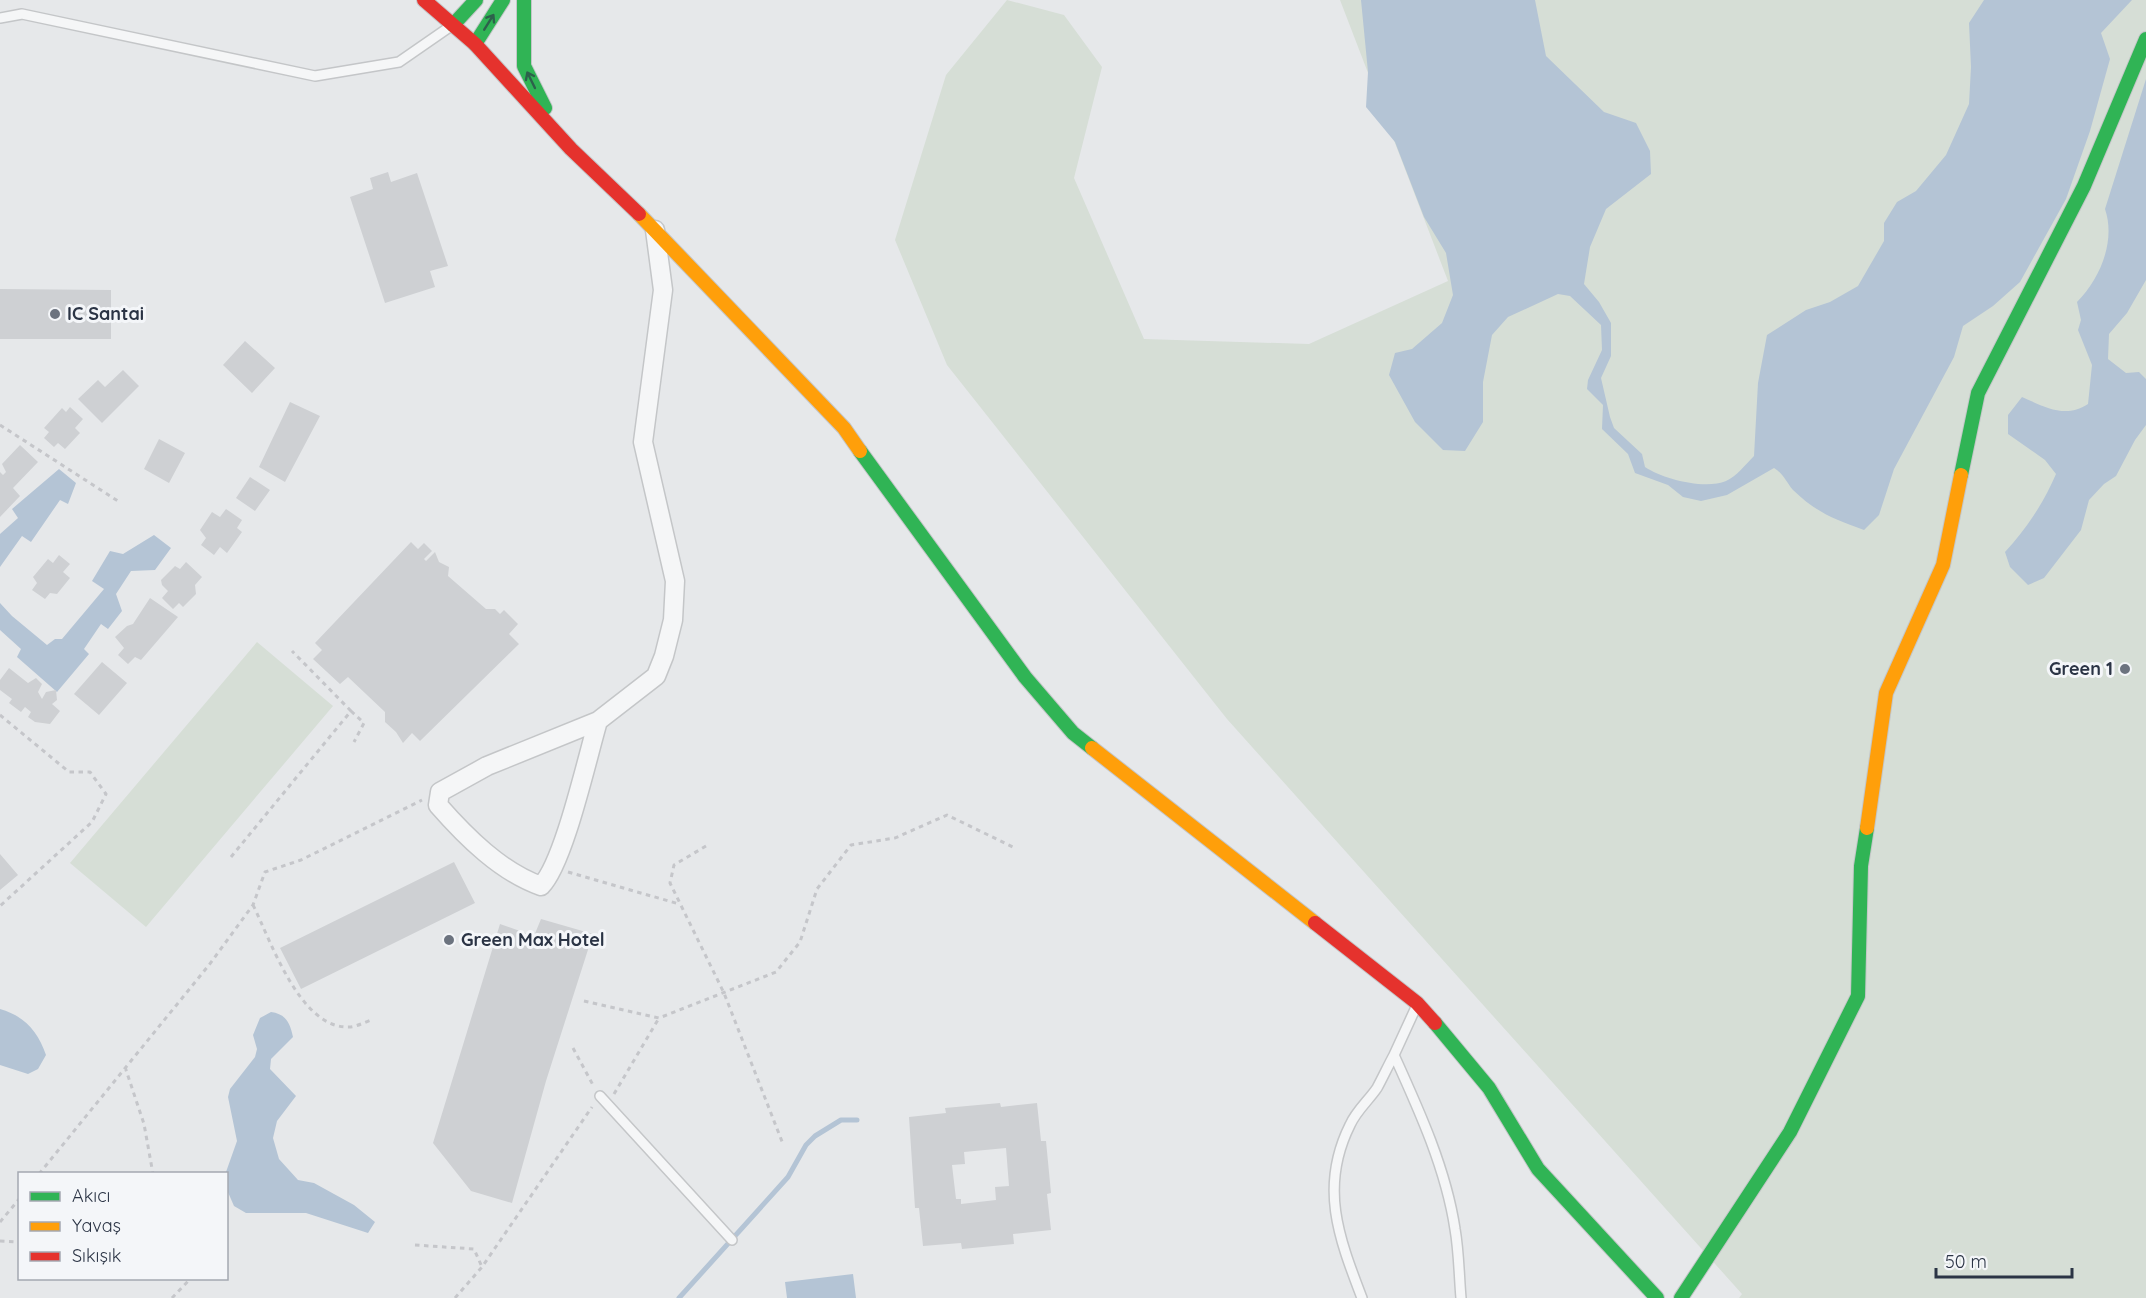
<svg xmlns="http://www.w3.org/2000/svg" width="2146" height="1298" font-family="Quicksand,sans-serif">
	<rect width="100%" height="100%" fill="#e6e8ea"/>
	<path fill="#d6ded6" d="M1007 0 1064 15 1102 67 1074 178 1144 339 1309 344 1448 281 1340 0H2146V1298H1739L1742 1294 1227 719 947 365 895 240 946 75Z
		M257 642 333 706 146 927 70 863Z"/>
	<path fill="#b4c4d5" d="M1361 0H1535L1546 56 1604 112 1636 123 1650 151 1651 174 1606 209 1590 247 1584 284 1599 302 1611 323V356L1601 378 1610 417 1614 428 1642 454 1645 467C1663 479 1705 490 1726 481 1736 477 1746 464 1754 456L1758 383 1767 335 1806 310 1830 302 1858 286 1884 241V223L1897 202 1916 191 1946 155 1969 104 1971 67 1969 23 1984 0H2132L2101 33 2110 59 2090 131 2066 199 2020 282 1993 306 1963 326 1954 357 1894 469 1879 515 1864 530C1834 519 1817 513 1793 490 1786 482 1784 474 1774 468L1727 495 1701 501 1683 497 1668 485 1635 473 1628 454 1602 429 1603 405 1587 389 1588 380 1602 350 1601 325 1570 296 1558 294 1508 317 1492 335 1483 382V422L1465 451 1443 450 1415 422 1389 375 1395 353 1412 349 1442 323 1453 295 1446 253 1424 217 1395 142 1366 107 1368 72Z
		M2146 79V280L2127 313 2109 334 2108 359 2126 373 2139 372 2146 379V425L2135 440 2116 476 2104 484 2089 500 2081 530 2044 578 2028 585 2010 567 2005 552C2027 528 2043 504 2056 474L2045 460 2008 434V415L2022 397C2045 407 2065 419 2088 404L2092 365 2078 330 2081 320 2077 302C2100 279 2116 241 2105 209Z
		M59 469 76 483 68 504 60 500 31 542 22 536 0 567V534L18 518 12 509Z
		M154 535 171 548 155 570 131 571 116 594 122 611 108 629 101 624 84 649 89 654 57 692 17 657 21 649 0 630V603L12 616 47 645 55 639H62L104 589 92 581 110 551 123 554Z
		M0 1009C25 1016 38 1032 46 1055L38 1069 28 1074 0 1065Z
		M271 1012C286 1014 290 1023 293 1037L271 1059 270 1069 296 1096 277 1121 273 1138 279 1159 298 1180 314 1183 354 1205 375 1222 368 1233 306 1213H246L234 1206 227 1190 226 1172 237 1141 228 1097 230 1089 255 1057 257 1049 253 1035 260 1018Z
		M853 1274 856 1298H787L785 1282Z"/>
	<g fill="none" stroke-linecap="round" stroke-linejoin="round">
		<path stroke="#b4c4d5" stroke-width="5" d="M679 1298 788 1177 806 1145 815 1136 841 1120H857"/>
	</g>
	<path fill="#ced0d3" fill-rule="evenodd" d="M388 172 391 182 417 173 448 266 430 271 435 287 385 303 350 197 373 189 370 178Z
		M0 289 111 290V339H0Z
		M245 341 275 368 252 393 223 365Z
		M123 370 139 386 102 423 78 399 98 380 105 387Z
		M290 402 320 416 285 482 259 467Z
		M70 407 83 419 75 428 80 433 65 449 58 443 54 447 44 438 49 432 44 428 62 408 66 412Z
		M159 439 185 453 169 483 144 469Z
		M20 445 38 462 13 488 20 496 0 517V472L3 475 6 472 2 464Z
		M250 477 270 490 255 511 236 498Z
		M226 509 242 520 237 528 242 532 227 553 220 547 214 555 201 545 206 538 200 530 212 512 220 517Z
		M411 542 418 549 424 543 432 551 424 559 426 561 435 552 439 562 449 567 448 576 486 609H495L500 614 504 610 518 624 509 634 519 644 420 741 412 733 403 743 396 732 385 722V712L348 677 340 684 313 659 322 650 315 643Z
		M59 555 70 564 63 572 70 578 57 594 50 593 45 599 32 590 37 583 33 577 48 559 53 563Z
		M186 562 202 577 195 585 196 594 183 607 179 603 173 609 162 598 168 591 162 585 161 580 175 566 180 569Z
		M150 598 178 617 141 660 135 657 128 664 118 655 124 648 115 637 127 626 133 624Z
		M102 662 127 683 99 715 74 694Z
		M9 668 28 683 36 678 42 684 38 692 42 699 46 692 56 690 57 700 52 704 60 711 50 724 35 722 28 717 31 712 25 707 21 712 9 703 12 699 0 690V680Z
		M0 854 18 875 0 890Z
		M454 862 475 903 301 989 280 948Z
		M541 919 593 934 546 1081 512 1203 471 1191 433 1143 500 924 534 936Z
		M1000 1103 1001 1107 1037 1103 1041 1141H1046L1051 1193 1047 1194 1051 1230 1013 1234 1014 1244 962 1249 961 1243 923 1246 919 1208H915L909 1117 946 1113 945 1108ZM1006 1148 1009 1186 995 1187 996 1200 961 1204V1199H956L952 1165 965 1164 964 1152Z"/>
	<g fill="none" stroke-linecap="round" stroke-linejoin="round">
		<g stroke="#c4c6c8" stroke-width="12">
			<path id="lane" d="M0 18 22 14 315 76 399 62 451 26
				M1394 1055 1417 1005
				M600 1096 732 1240
				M1362 1298C1339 1238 1319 1187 1350 1125 1356 1111 1369 1100 1377 1088 1383 1077 1388 1066 1394 1055 1419 1110 1446 1169 1455 1229 1459 1252 1459 1275 1461 1298"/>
		</g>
		<g stroke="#c4c6c8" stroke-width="21">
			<path id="street" d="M598 721C587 758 564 863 541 886 501 872 466 837 438 805L440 792 487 766 598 721 656 676 664 656 673 620 675 581 643 442 663 290 655 230"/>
		</g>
		<g stroke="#c4c6c8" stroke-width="16">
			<path id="fast" d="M524 0V66L545 108
				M453 25 476 0
				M475 44 503 0
				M860 451 1025 677 1073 733 1092 748
				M1961 475 1978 393 2084 186 2146 39
				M1435 1023 1489 1088 1538 1169 1657 1298
				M1681 1298 1790 1132 1858 996 1861 866 1867 828"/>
		</g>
		<g stroke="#c4c6c8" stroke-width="16">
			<path id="slow" d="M639 214 844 428 860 451
				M1092 748 1315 923
				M1867 828 1886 693 1943 565 1961 475"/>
		</g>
		<g stroke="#c4c6c8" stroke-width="16">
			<path id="jam" d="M424 0 475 44 571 149 639 214
				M1315 923 1417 1003 1435 1023"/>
		</g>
		<path stroke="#c5c6ca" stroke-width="3" stroke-dasharray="4.5 4.5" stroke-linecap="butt" d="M0 425 121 503
			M351 711 364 723 354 742
			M0 715 69 772H90L106 794 92 822 0 906
			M706 846 674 865 670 883 724 993 783 1144
			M231 857 351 711 292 651
			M568 872 679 904
			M253 905C271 941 300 1029 349 1027 356 1027 365 1022 371 1020
			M584 1001 659 1018 776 972 800 942 817 889 851 845 895 838 947 815 1015 848
			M573 1048 593 1085
			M125 1067 144 1124 153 1174
			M614 1094 659 1018
			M39 1174 209 965 253 905 265 872 301 860 422 800
			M0 1222 20 1198
			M0 1241 20 1242
			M415 1245 474 1249 482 1267
			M172 1298 191 1278
			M455 1298 482 1267 592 1107"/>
		<use href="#lane" stroke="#f5f6f7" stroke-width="9"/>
		<use href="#street" stroke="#f5f6f7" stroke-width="18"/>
		<use href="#fast" stroke="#30b455" stroke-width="14"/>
		<use href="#slow" stroke="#ff9f0a" stroke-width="14"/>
		<use href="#jam" stroke="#e5322d" stroke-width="14"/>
	</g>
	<defs><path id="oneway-shaft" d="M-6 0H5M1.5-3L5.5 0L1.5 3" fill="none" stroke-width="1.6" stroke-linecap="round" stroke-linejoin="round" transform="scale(1.5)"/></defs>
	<g stroke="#2d614b">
		<use href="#oneway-shaft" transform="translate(489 22) rotate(-58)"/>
		<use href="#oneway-shaft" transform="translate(531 80) rotate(-116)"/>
	</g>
	<g fill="#6c737f" stroke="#f4f6f9" stroke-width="2">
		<circle cx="55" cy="314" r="6"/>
		<circle cx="2125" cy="669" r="6"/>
		<circle cx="449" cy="940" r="6"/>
	</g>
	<g text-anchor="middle" stroke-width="6" stroke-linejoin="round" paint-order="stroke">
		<g font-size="18" font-weight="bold" fill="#2b3445" stroke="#f4f6f9" text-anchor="start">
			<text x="67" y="320">IC Santai</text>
			<text x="2113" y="675" text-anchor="end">Green 1</text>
			<text x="461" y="946">Green Max Hotel</text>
		</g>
	</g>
	<rect x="18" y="1172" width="210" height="108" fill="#f4f6f9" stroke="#a4a8b1" stroke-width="1.5"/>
	<rect x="30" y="1192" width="30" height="9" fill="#30b455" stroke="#a4a8b1" stroke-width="1.5"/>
	<text x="72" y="1202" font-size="18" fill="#2b3445">Akıcı</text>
	<rect x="30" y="1222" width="30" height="9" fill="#ff9f0a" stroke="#a4a8b1" stroke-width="1.5"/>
	<text x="72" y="1232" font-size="18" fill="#2b3445">Yavaş</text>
	<rect x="30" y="1252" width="30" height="9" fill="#e5322d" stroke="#a4a8b1" stroke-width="1.5"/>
	<text x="72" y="1262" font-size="18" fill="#2b3445">Sıkışık</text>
	<path d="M1936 1268v9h136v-9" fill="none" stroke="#2b3445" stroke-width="3"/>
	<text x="1945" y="1268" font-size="18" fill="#2b3445" stroke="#f4f6f9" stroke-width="4.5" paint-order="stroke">50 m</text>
</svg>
